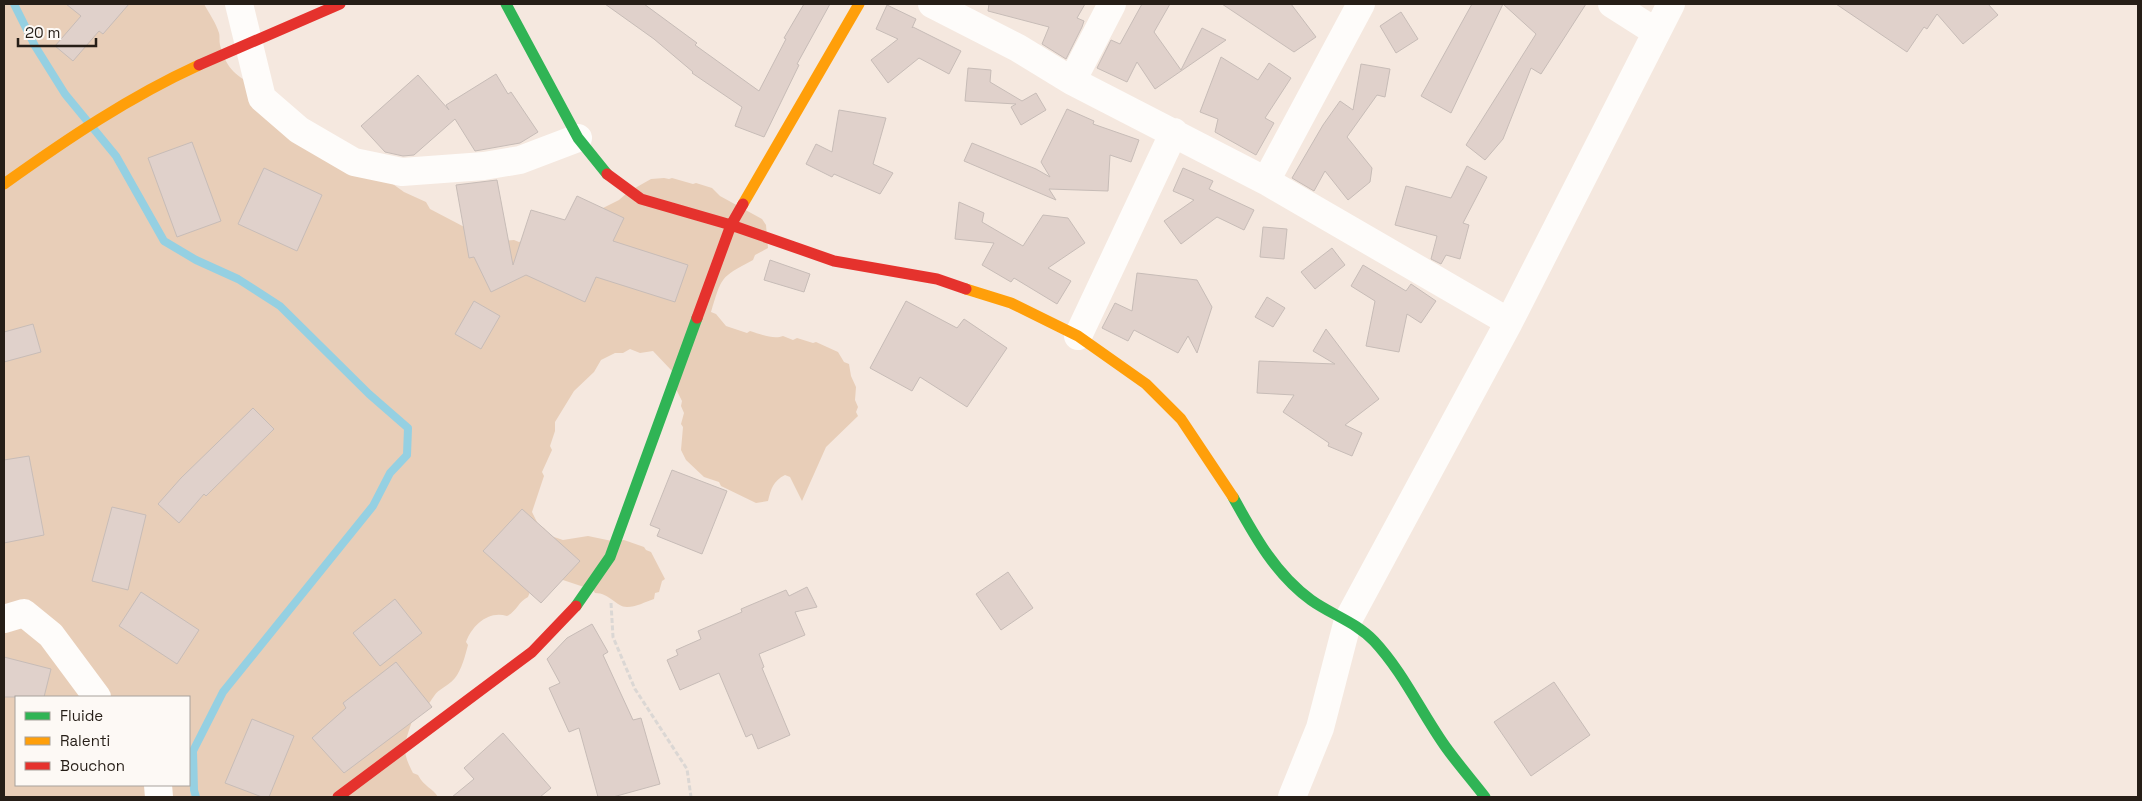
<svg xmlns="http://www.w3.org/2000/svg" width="2142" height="801" font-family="'Space Grotesk',sans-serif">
	<rect width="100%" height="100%" fill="#f5e8df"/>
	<path fill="#e8ceb8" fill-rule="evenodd" d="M4 4H204C209 13 216 23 219 33 220 36 219 41 220 45 226 67 234 75 254 85L404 192 426 202 430 209 493 242 514 240 519 242 595 212 619 200 628 192 651 179 664 178 669 179 672 178 693 184 696 183 712 188 720 196 762 219 766 225 768 248 755 255 753 260C719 278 722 277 711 312L716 314 726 326 747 333 750 331C760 334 774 340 783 336L793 340 797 338 813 343 816 342 838 352 844 362 849 364 851 376 856 387 855 400 858 407 856 412 858 416 826 447 802 501 790 477 785 475C773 481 771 489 768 501L756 503 721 486 719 482 704 477 686 460 681 450 683 427 681 424 684 413 681 406 682 401 675 387 672 371 653 351 640 353 630 349 623 353H615L601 360 594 372 574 391 555 422V431L550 446 552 450 542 472 544 476 532 512 539 526 544 528 548 535 563 540 588 536 612 541 624 540 644 547 646 550 651 552 665 579 662 581 659 592 655 593 654 599C645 602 636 607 627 607 616 607 610 593 595 593L593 590 557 578 530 592 528 597C518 602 517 611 507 616 489 610 472 625 466 642L468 645C465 656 462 669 455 678 451 683 445 686 440 690 434 694 432 700 428 705 423 711 418 712 415 720L412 721C404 746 401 750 413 773L418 775C424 787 433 788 438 797H4ZM16 697H189V785H16Z"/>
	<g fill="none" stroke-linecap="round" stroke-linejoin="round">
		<path stroke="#95d0e2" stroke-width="8" d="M14 4 35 46 65 94 116 156 164 241 196 260 238 279 280 306 369 394 408 428 407 455 390 473 373 506 223 692 193 751 194 790 196 797"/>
	</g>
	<path fill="#e0d1cb" stroke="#c7bcb7" d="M66 4H129L103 34 99 31 73 61 55 46 81 16Z
		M605 4H644L697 43 695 45 759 91 786 39 784 38 804 4H830L797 64 799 65 764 137 735 126 742 107 692 73 693 72 654 39Z
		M989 4H1085L1077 18 1084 21 1082 27 1066 59 1042 44 1049 27 988 11Z
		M1142 4H1170L1154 32 1181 70 1202 28 1226 40 1155 89 1137 62 1127 82 1097 68 1111 40 1120 44Z
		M1222 4H1291L1316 37 1294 52Z
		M1472 4H1503L1451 113 1421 96Z
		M1503 4H1586L1541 74 1531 68 1503 139 1485 160 1466 145 1536 34Z
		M1836 4H1988L1998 15 1963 44 1937 14 1927 29 1924 27 1907 52Z
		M887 5 916 19 912 28 913 27 961 51 949 74 919 58 888 83 871 60 898 39 876 29Z
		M1401 12 1418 39 1396 53 1380 26Z
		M1221 57 1258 80 1269 63 1291 78 1265 118 1274 123 1256 155 1215 132 1218 119 1200 112Z
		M1361 64 1390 69 1385 97 1377 95 1347 137 1372 168 1370 182 1348 200 1325 171 1314 191 1292 178 1323 125 1340 101 1353 110Z
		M968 68 991 70 990 82 1022 101 1036 93 1046 110 1021 125 1011 107 1016 104 965 101Z
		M496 74 508 94 511 92 538 132 520 143 475 151 455 119 414 155 403 156 385 152 361 126 418 75 449 110 446 105Z
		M1067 109 1094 121 1093 124 1139 140 1131 162 1110 155 1108 191 1049 189 1056 200 964 161 972 143 1036 169 1050 177 1041 162Z
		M839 110 886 118 873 164 893 173 880 194 834 174 832 177 806 164 816 144 832 152Z
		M192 142 221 221 177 237 148 158Z
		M1467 166 1487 177 1463 223 1469 225 1460 259 1446 255 1441 264 1431 259 1437 236 1395 225 1406 186 1451 198Z
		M264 168 322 195 297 251 238 224Z
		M1183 168 1213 181 1209 189 1254 210 1244 230 1217 217 1181 244 1164 221 1194 200 1173 191Z
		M497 180 513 265 531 210 565 220 577 196 624 218 613 241 688 265 675 302 596 277 585 302 526 275 491 292 474 257 469 258 456 185Z
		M959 202 984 213 982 222 1023 246 1043 215 1068 218 1085 243 1048 268 1071 281 1057 304 1014 278 1011 282 982 265 994 243 955 239Z
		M1263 227 1287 229 1284 259 1260 257Z
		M1332 248 1345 265 1315 289 1301 272Z
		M770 260 810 274 804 292 764 280Z
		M1363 265 1406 291 1411 284 1436 301 1421 323 1407 314 1399 352 1366 346 1375 301 1351 286Z
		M1137 273 1197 280 1212 307 1197 353 1188 336 1178 353 1134 330 1128 341 1102 328 1115 303 1132 311Z
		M1267 297 1285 308 1273 327 1255 317Z
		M474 301 500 316 481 349 455 334Z
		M906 301 957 328 964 319 1007 348 967 407 920 377 912 391 870 368Z
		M33 324 41 352 4 362V332Z
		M1326 329 1379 399 1345 425 1362 433 1352 456 1328 446 1329 443 1283 412 1294 395 1257 393 1259 361 1335 364 1313 351Z
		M253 408 274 429 206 496 204 494 179 523 158 504 181 478Z
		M29 456 44 535 4 543V460Z
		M672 470 727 491 702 554 657 536 660 529 650 525Z
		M112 507 146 515 128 590 92 581Z
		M522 509 580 561 541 603 483 551Z
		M1008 572 1033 608 1001 630 976 594Z
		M807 587 817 607 795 612 805 635 759 654 764 667 762 668 790 735 758 749 752 734 746 737 719 673 680 690 667 660 678 655 676 650 701 639 698 631 742 612 741 609 786 590 789 596Z
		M141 592 199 630 177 664 119 626Z
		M395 599 422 633 380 666 353 633Z
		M592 624 608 652 603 655 633 720 641 718 660 784 613 797H598L579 728 569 732 549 688 560 683 547 659 567 638Z
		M4 657 51 669 44 697H4Z
		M396 662 432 707 344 773 312 738 346 708 343 703Z
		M1554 682 1590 735 1531 776 1494 722Z
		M252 719 294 736 269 797H262L225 783Z
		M503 733 551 788 540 797H452L474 779 464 768Z"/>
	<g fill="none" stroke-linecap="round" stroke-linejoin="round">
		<path stroke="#dbd7d4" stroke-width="3" stroke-dasharray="5 2.5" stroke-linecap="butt" d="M611 603 613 637 635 689 687 769 691 797"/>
		<path stroke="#fefcfa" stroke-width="28" d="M239 4 262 98 299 130 354 162 402 172 484 166 520 160 578 138
			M932 4 1018 48 1072 81 1266 181 1509 322
			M1612 4 1656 32
			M1072 81 1112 4
			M1266 181 1361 4
			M1078 336 1174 132
			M4 619 24 613 51 635 97 697
			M158 785 159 797
			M1292 797 1320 728 1348 620 1509 322 1671 4"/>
		<path stroke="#30b455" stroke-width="11" d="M506 4 578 138 607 174
			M1233 497C1254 535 1275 574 1311 600 1332 615 1356 622 1374 641 1403 672 1421 712 1445 746 1457 763 1472 780 1485 797
			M576 606 610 557 697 318"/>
		<path stroke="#ff9f0a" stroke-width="11" d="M4 184C67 139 129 97 199 65
			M743 204 859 4
			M966 289 1011 303 1078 336 1146 384 1181 419 1233 497"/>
		<path stroke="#e5322d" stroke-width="11" d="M199 65 340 4
			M607 174 641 199 731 225 697 318
			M743 204 731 225 834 261 937 279 966 289
			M338 797 532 652 576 606"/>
	</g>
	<rect width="2142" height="801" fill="none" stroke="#261e17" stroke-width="10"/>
	<rect x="15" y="696" width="175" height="90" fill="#fdf9f5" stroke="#a7a19c"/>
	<rect x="25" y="712" width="25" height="8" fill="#30b455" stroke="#a7a19c"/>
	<text x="60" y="721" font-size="15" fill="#261e17">Fluide</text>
	<rect x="25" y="737" width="25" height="8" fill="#ff9f0a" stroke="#a7a19c"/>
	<text x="60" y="746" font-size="15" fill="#261e17">Ralenti</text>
	<rect x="25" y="762" width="25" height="8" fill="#e5322d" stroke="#a7a19c"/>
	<text x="60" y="771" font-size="15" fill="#261e17">Bouchon</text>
	<path d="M18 38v8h78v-8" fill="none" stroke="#261e17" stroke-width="2.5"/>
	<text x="25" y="38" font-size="15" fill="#261e17" stroke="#fdf9f5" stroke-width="4" paint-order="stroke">20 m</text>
</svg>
